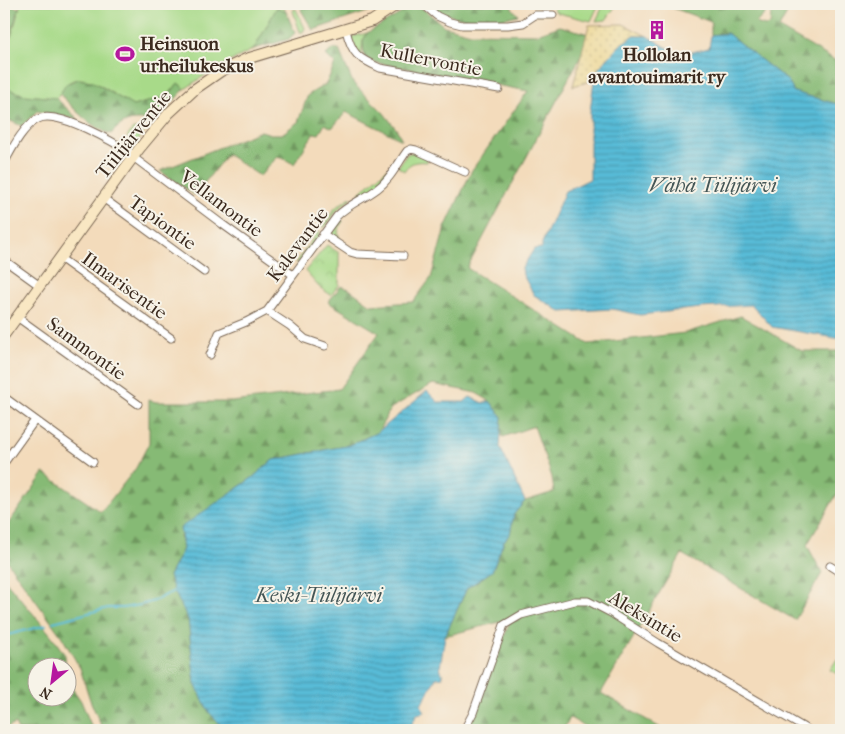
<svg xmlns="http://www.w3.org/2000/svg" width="845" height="734" font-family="'IM FELL French Canon',serif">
	<defs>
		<pattern id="forest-firs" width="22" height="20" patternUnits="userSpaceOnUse" patternTransform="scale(1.25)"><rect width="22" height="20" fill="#86ba75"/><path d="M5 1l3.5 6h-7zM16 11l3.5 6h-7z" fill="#6f975f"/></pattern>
		<pattern id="sand-dots" width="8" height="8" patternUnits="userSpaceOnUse" patternTransform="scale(1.25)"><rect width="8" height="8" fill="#eeda9e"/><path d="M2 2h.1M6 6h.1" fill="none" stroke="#cdbb88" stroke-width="1.8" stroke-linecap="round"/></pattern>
		<pattern id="park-crowns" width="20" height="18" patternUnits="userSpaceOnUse" patternTransform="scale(1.25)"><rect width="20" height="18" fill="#a8da89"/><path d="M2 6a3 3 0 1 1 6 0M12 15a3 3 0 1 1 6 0" fill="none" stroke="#92bb76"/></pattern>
		<pattern id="water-rules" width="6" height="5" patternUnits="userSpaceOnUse" patternTransform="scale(1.25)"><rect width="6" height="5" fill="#58bbd7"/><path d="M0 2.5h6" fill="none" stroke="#4a98ae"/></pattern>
	</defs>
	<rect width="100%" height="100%" fill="#f7f3e8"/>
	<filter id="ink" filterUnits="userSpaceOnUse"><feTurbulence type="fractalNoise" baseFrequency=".02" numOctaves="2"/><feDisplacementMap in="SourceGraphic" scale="10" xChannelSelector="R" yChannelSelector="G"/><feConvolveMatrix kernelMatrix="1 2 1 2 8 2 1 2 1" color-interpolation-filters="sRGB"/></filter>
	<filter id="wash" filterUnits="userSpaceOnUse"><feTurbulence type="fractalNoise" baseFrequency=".0096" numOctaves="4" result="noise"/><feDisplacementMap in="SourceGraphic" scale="20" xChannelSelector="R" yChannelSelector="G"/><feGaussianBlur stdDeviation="1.12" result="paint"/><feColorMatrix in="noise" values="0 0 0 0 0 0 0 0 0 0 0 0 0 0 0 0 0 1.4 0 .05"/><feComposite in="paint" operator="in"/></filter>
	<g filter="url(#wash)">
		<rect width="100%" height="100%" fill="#f3dbbb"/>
		<path fill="#a8da89" stroke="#728254" d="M18 4H282L286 12 277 8 254 49 208 73 185 89 178 83 168 96 133 106C116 98 84 66 66 85 62 89 61 94 56 98L24 95 4 87V41L11 37 20 6Z
			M553 4H599L591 21 558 13 554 10Z
			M604 4H617L606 20 596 21Z
			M294 9H296L305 28 303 32H300L293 11Z
			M367 33 363 41 361 56 356 50 351 37Z
			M133 129 146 130 135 144 127 137Z
			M413 152 428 159 427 162C416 161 410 162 404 171L398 167 407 154Z
			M387 169H390L391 171C384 180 370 193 359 194L360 192Z
			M349 198H352L339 208 325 227H322L335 208Z
			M340 218 343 221C338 228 337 231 340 240L332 235 331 228Z
			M318 231 320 232 319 236 300 262 296 263Z"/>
		<path fill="url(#forest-firs)" stroke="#60724a" d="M4 4 19 8 10 37 4 41Z
			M304 4H382L373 10 313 30 301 10Z
			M417 4 444 26 471 33 537 34 560 26 592 35 467 268 588 344 685 333 741 316 802 351H841V495L837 494 807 545 822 573 795 620 682 554 601 693 664 730H591L570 718 563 730H467L475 713 511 619 445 636 467 588 492 571 504 541 510 534 514 514 525 501 554 492 552 477 534 426 503 437 500 431 502 417 490 401 476 393 433 384 391 408 378 432 350 445 273 460 252 478 223 498 180 536 183 549 169 576 174 589 188 619 195 684 209 712 219 721 224 730H103L90 700 80 668 62 637 4 557V530L44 473 101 512 136 468 149 443V400L156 402H232L339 389 379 333 328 302 341 286 349 289 371 305 413 302 431 278 445 228 472 170 528 91 372 62 364 57 363 41 367 33Z
			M431 4H509L518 15C509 17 499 20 490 20 476 20 439 18 431 4Z
			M668 4H749L766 13 756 23 765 26 770 25 771 14 777 4H792L779 28 841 64V105L794 92 788 81 727 33 711 35V22L673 8Z
			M277 7 286 12 295 33 289 39 254 49Z
			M333 49 339 50 353 83 383 112 397 130 402 140 346 112 332 128 325 124 319 134 314 133 294 164 278 156 260 176 227 154 195 195 160 171 261 131 271 134H282L298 122 308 95 326 84 335 64 326 55Z
			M78 79 92 81 133 106 168 96 178 83 185 89 154 121C134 119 125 118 111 134 91 128 74 109 60 94L66 84Z
			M4 87 25 95 56 98 79 120 37 111 22 126 4 118Z
			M4 579 51 635 65 655 66 666H38V696H68V682L81 701 93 730H18L15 724 4 729Z"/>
		<path fill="url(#sand-dots)" stroke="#94825e" d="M623 24 647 36H633L599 68 594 80 573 86 589 25Z"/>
		<path fill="url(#park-crowns)" stroke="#728254" d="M327 245 339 253V285L331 295 319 287 305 271Z
			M837 659 841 661V676L830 670Z"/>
		<path fill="url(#water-rules)" stroke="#4a727a" d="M727 33 788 81 794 92 841 105V339L772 327 752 305 700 308 640 315 612 309 561 312 534 295 523 275 522 268 534 249 542 248V243L565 191 590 179V112L594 80 599 68 621 44 633 36H647L680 55 709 48 711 35Z
			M427 391 438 402H464L470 397 483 403 490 401 502 417 500 447 525 501 514 514 510 534 504 541 492 571 467 588 445 636 440 667 443 677 436 678 421 705 425 712 417 714 409 730H229L222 727 209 712 195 684 188 619 174 591 169 576 183 549 180 528 252 478 273 460 350 445 378 432Z"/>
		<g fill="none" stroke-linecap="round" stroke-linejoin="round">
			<path stroke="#58bbd7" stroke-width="2" d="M53 622 108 608H123L140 605 154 601 174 591
				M4 636 46 625"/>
		</g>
	</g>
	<g filter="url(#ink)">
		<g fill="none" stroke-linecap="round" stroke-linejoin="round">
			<g stroke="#7b6855" stroke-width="9">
				<path id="street" d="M423 4 437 16 450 22 462 25H508L523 23 535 15H553
					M346 30C352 55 358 58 380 68L499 89
					M133 157 222 224 293 275
					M4 160 7 158C14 145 24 126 38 119 58 109 117 144 134 155
					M103 198 204 272
					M323 234 350 252 357 254 403 256
					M60 258 171 338
					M4 260 40 286
					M267 311 290 326 305 339 325 346
					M17 317 138 404
					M210 355 219 333 246 322 267 311 337 216C349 204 364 199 377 189 390 180 398 163 407 151L411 149 416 150 465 172
					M4 397 93 462
					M4 463 35 420
					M830 566 841 573
					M464 730 473 713 504 625 521 615 575 601H588L611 613 658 643 808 730"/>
			</g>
			<g stroke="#7b6855" stroke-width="12">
				<path id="secondary" d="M4 335 139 149 169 113 195 89 221 71 246 59 372 21 398 4"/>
			</g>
			<use href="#street" stroke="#fff" stroke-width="7"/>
			<use href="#secondary" stroke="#f9e7c3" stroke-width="10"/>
		</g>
	</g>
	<defs>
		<g id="building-bare" transform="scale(1.5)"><path d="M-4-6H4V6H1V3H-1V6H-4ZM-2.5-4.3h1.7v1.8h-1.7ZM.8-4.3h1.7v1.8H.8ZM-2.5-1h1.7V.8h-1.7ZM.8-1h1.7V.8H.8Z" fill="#b5179e" stroke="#f7f3e8" stroke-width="2.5" paint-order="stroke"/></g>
		<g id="stadium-bare" transform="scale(1.5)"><path d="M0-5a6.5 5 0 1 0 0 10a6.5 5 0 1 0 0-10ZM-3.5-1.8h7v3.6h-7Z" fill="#b5179e" stroke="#f7f3e8" stroke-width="2.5" paint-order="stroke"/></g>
	</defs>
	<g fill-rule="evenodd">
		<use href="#building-bare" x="657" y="30"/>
		<use href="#stadium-bare" x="125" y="54"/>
	</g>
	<g text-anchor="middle" stroke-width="4" stroke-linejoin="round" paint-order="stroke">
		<g font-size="19" font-weight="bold" fill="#3b2a1e" stroke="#f7f3e8" text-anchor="start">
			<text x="140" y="50">Heinsuon<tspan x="140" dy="22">urheilukeskus</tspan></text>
			<text x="657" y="61" text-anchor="middle">Hollolan<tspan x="657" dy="22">avantouimarit ry</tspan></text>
		</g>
		<g font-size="19" fill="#3b2a1e" stroke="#f7f3e8">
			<text transform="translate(431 59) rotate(11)" y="7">Kullervontie</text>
			<text transform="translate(133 134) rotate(-51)" y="7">Tiilijärventie</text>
			<text transform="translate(222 203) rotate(37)" y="7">Vellamontie</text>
			<text transform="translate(163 222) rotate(36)" y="7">Tapiontie</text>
			<text transform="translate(297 244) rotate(-53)" y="7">Kalevantie</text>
			<text transform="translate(125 285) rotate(36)" y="7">Ilmarisentie</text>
			<text transform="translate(87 348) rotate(36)" y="7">Sammontie</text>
			<text transform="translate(646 616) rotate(31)" y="7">Aleksintie</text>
		</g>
		<g font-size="20" font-style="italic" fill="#445656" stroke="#f7f3e8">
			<text x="713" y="192">Vähä Tiilijärvi</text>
			<text x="319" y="602">Keski-Tiilijärvi</text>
		</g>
	</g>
	<rect width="845" height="734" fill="none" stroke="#f7f3e8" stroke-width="20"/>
	<g transform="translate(52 682) rotate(209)"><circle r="24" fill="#f7f3e8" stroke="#aca397"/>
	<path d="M0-4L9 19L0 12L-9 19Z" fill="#b5179e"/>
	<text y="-8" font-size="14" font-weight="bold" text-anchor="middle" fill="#3b2a1e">N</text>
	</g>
</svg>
